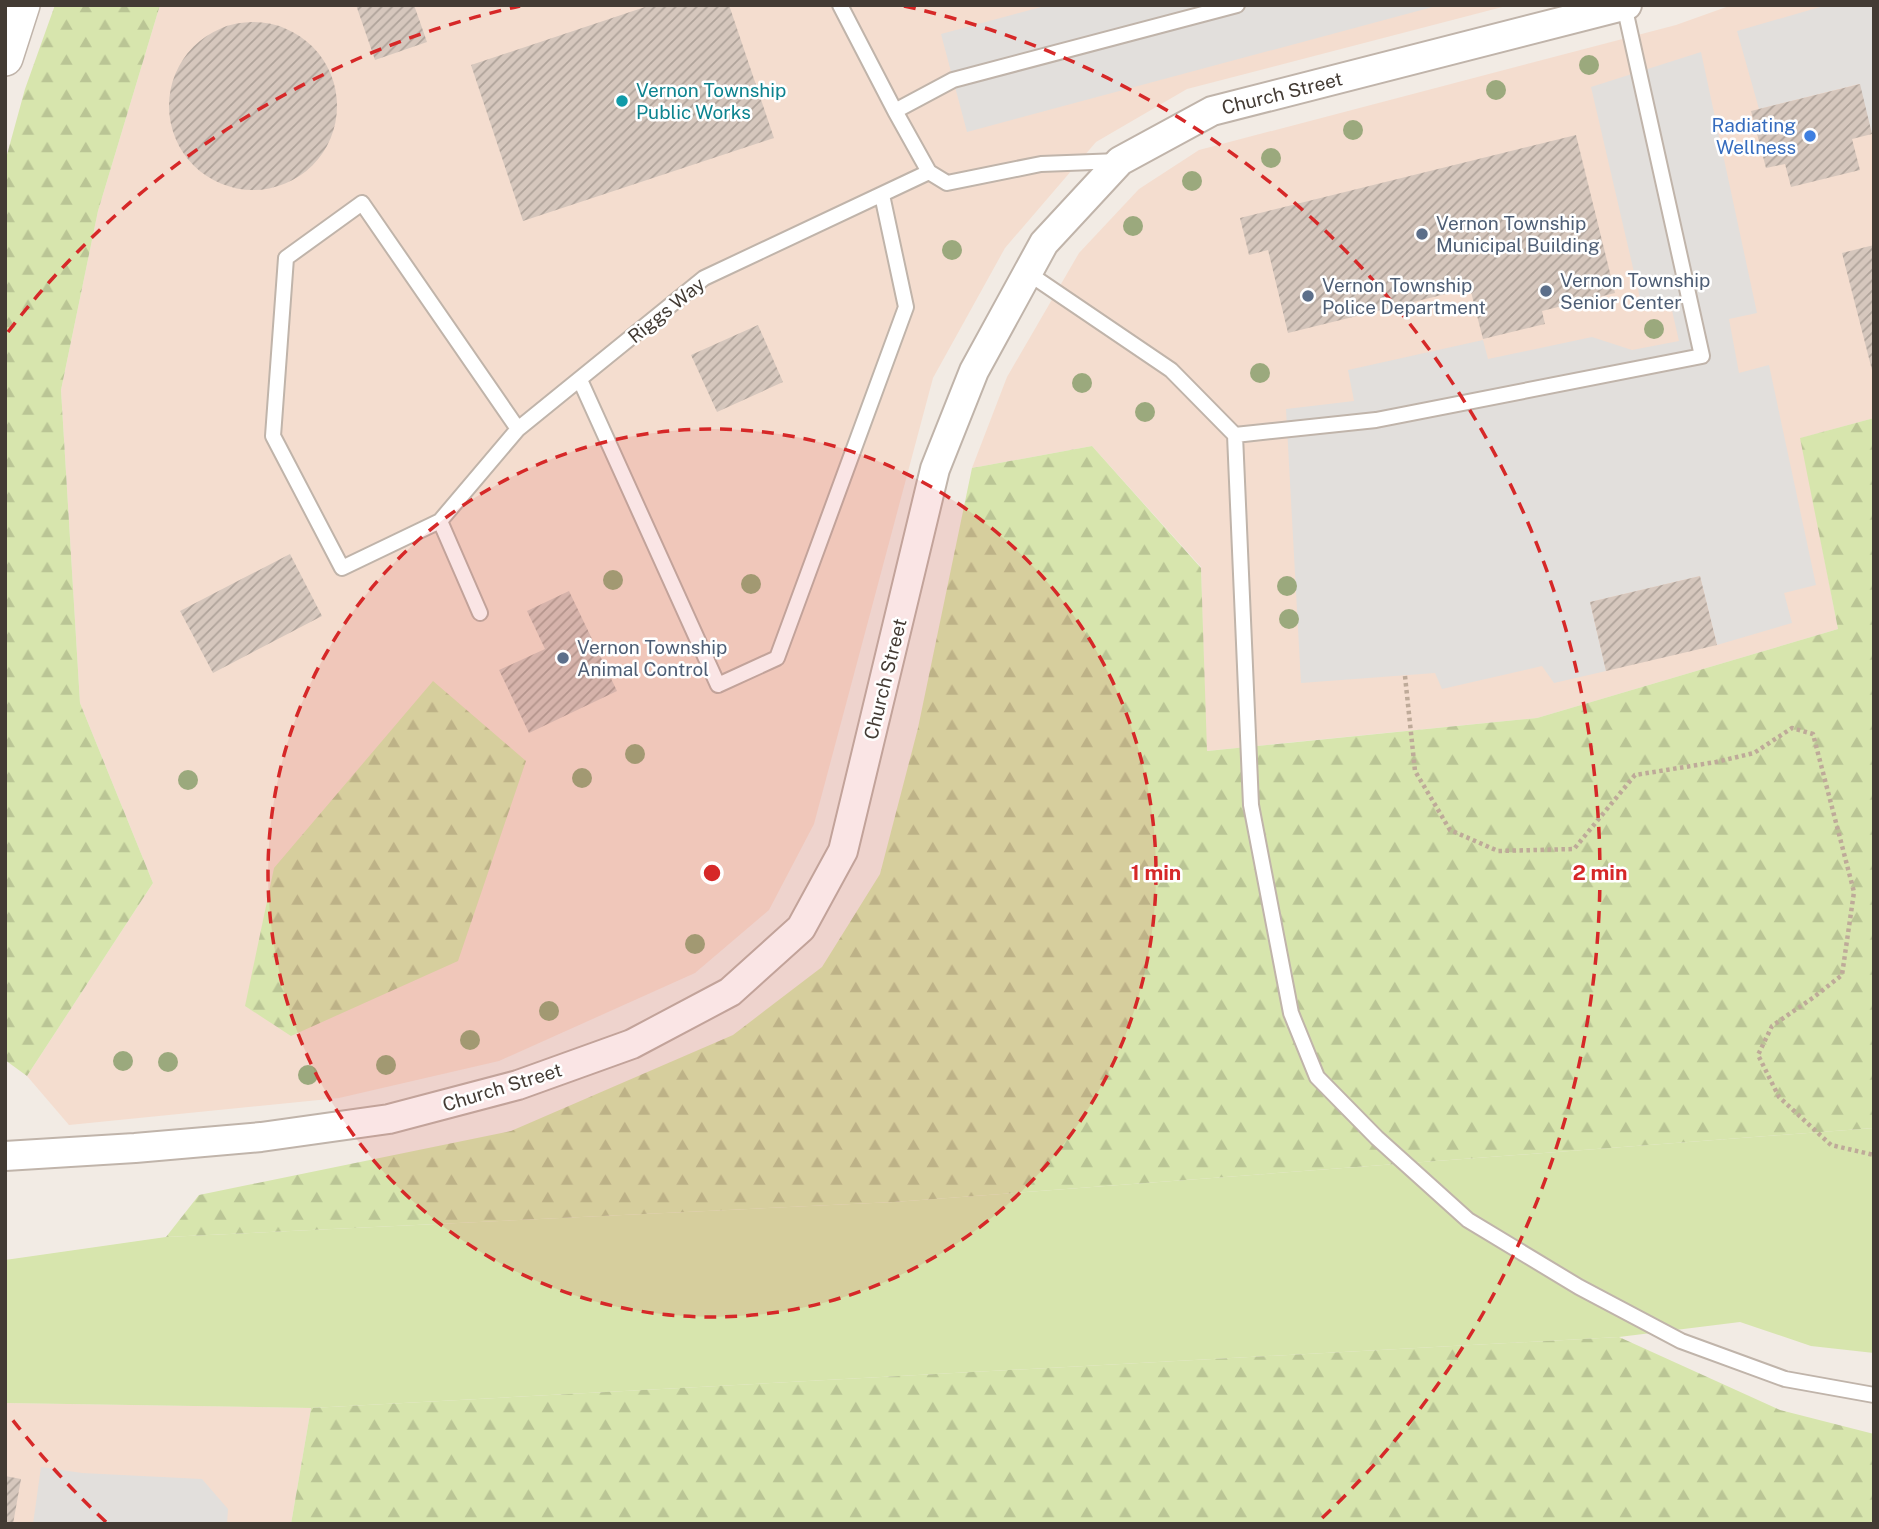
<svg xmlns="http://www.w3.org/2000/svg" width="1879" height="1529" font-family="'Public Sans',sans-serif">
	<defs>
		<pattern id="forest-firs" width="22" height="20" patternUnits="userSpaceOnUse" patternTransform="scale(1.75)"><rect width="22" height="20" fill="#d7e5ad"/><path d="M5 1l3.5 6h-7zM16 11l3.5 6h-7z" fill="#bac595"/></pattern>
		<pattern id="building-hatch" width="6" height="6" patternUnits="userSpaceOnUse" patternTransform="scale(1.75)"><rect width="6" height="6" fill="#d6c7bd"/><path d="M-1 1l2-2M0 6l6-6M5 7l2-2" fill="none" stroke="#afa39a"/></pattern>
	</defs>
	<rect width="100%" height="100%" fill="#f2ebe4"/>
	<path fill="#f4ddcf" d="M160 5H1510L1187 89 1096 142 1005 248 933 378 814 824 769 910 695 973 499 1061 339 1098 69 1125 27 1076 153 883 80 703 61 390 98 211Z
		M1732 5H1874V418L1801 438 1838 629 1537 718 1206 751 1201 567 1092 446 972 468 1007 377 1079 253 1139 189 1199 150 1676 25Z
		M5 1403 311 1408 291 1524H5Z"/>
	<path fill="#d7e5ad" d="M1874 1128V1353L1811 1346 1740 1322 1619 1337 311 1408 5 1403V1260L166 1237 894 1202Z"/>
	<path fill="url(#forest-firs)" d="M55 5H160L98 211 61 390 80 703 153 883 27 1076 5 1060V162L25 89Z
		M1874 418V1128L894 1202 166 1237 199 1195 511 1131 733 1035 822 967 880 874 918 728 972 468 1092 446 1201 568 1207 751 1537 718 1838 629 1800 438Z
		M433 681 526 761 458 961 291 1036 245 1006 274 868Z
		M1619 1337 1780 1410 1874 1434V1524H291L311 1408Z"/>
	<path fill="#e2dfdc" d="M1049 5H1440L967 132 941 34Z
		M1827 5H1874V142L1859 84 1759 109 1737 31Z
		M1701 52 1757 313 1729 319 1739 373 1769 365 1816 585 1784 593 1792 623 1717 645 1700 576 1590 602 1606 671 1554 683 1542 666 1442 689 1435 673 1301 683 1286 409 1354 401 1348 370 1483 340 1488 359 1592 337 1632 350 1679 341 1671 306 1643 311 1591 87Z
		M41 1467 82 1473 202 1479 228 1509 227 1524H33Z"/>
	<path fill="url(#building-hatch)" d="M356 5H414L427 42 375 60Z
		M651 5H729L774 138 523 221 471 65Z
		M169 106a84 84 0 1 1 168 0a84 84 0 1 1-168 0Z
		M1860 84 1872 134 1852 139 1860 170 1791 187 1785 164 1766 168 1751 111Z
		M1576 135 1615 293 1542 311 1545 324 1483 339 1470 288 1288 333 1268 250 1249 255 1240 218Z
		M1874 245V374H1873L1842 253Z
		M758 325 783 382 717 412 691 355Z
		M290 554 322 616 213 673 180 611Z
		M1700 576 1717 645 1606 671 1590 602Z
		M569 591 617 691 529 733 499 670 545 649 527 611Z
		M5 1476 21 1479 13 1524H5Z"/>
	<g fill="none" stroke-linecap="round" stroke-linejoin="round">
		<g stroke="#c0b4aa" stroke-width="18">
			<path id="service" d="M840 5 895 111
				M1119 161 1041 164 947 183 929 172 895 111 953 80 1237 5
				M1028 273 1171 370 1235 435 1251 805 1291 1013 1317 1077 1377 1138 1468 1220 1579 1287 1681 1341 1785 1379 1874 1395
				M580 380 718 685 777 658 906 307 882 195
				M1235 435 1376 420 1702 356 1624 5
				M440 521 342 568 273 436 286 258 362 203 518 429
				M480 613 440 521 518 429 704 278 929 172"/>
		</g>
		<g stroke="#c0b4aa" stroke-width="32">
			<path id="minor" d="M5 1156 135 1148 261 1137 389 1119 518 1085 632 1044 730 992 801 928 843 851 935 469 974 371 1044 243 1120 161 1212 111 1627 5"/>
		</g>
		<g stroke="#c0b4aa" stroke-width="38">
			<path id="tertiary" d="M5 58 22 5"/>
		</g>
		<path stroke="#beaa99" stroke-width="4.5" stroke-dasharray="3.5 3.5" stroke-linecap="butt" d="M1405 676 1415 771 1450 830 1498 851 1574 849 1635 775 1716 762 1754 753 1792 728 1813 734 1854 892 1842 975 1814 997 1772 1026 1758 1055 1779 1097 1831 1145 1874 1155"/>
		<use href="#service" stroke="#fff" stroke-width="14"/>
		<use href="#minor" stroke="#fff" stroke-width="28"/>
		<use href="#tertiary" stroke="#fff" stroke-width="35"/>
	</g>
	<g fill="#9ba97d">
		<circle cx="1589" cy="65" r="10"/>
		<circle cx="1496" cy="90" r="10"/>
		<circle cx="1353" cy="130" r="10"/>
		<circle cx="1271" cy="158" r="10"/>
		<circle cx="1192" cy="181" r="10"/>
		<circle cx="1133" cy="226" r="10"/>
		<circle cx="952" cy="250" r="10"/>
		<circle cx="1654" cy="329" r="10"/>
		<circle cx="1260" cy="373" r="10"/>
		<circle cx="1082" cy="383" r="10"/>
		<circle cx="1145" cy="412" r="10"/>
		<circle cx="613" cy="580" r="10"/>
		<circle cx="751" cy="584" r="10"/>
		<circle cx="1287" cy="586" r="10"/>
		<circle cx="1289" cy="619" r="10"/>
		<circle cx="635" cy="754" r="10"/>
		<circle cx="582" cy="778" r="10"/>
		<circle cx="188" cy="780" r="10"/>
		<circle cx="695" cy="944" r="10"/>
		<circle cx="549" cy="1011" r="10"/>
		<circle cx="470" cy="1040" r="10"/>
		<circle cx="123" cy="1061" r="10"/>
		<circle cx="168" cy="1062" r="10"/>
		<circle cx="386" cy="1065" r="10"/>
		<circle cx="308" cy="1075" r="10"/>
	</g>
	<circle cx="712" cy="873" r="444" fill="#d62828" fill-opacity=".12"/>
	<g fill="none" stroke="#d62828" stroke-width="3.5" stroke-dasharray="12 9">
		<circle cx="712" cy="873" r="444"/>
		<path d="M106 1522A888 888 0 0 1 8 1414M8 332A888 888 0 0 1 520 6M904 6A888 888 0 0 1 1318 1522"/>
	</g>
	<circle fill="#0f9aa8" stroke="#fff" stroke-width="2.5" cx="622" cy="101" r="7"/>
	<circle fill="#3f7fe0" stroke="#fff" stroke-width="2.5" cx="1810" cy="136" r="7"/>
	<g fill="#5c6f8a" stroke="#fff" stroke-width="2.5">
		<circle cx="1422" cy="234" r="7"/>
		<circle cx="1546" cy="291" r="7"/>
		<circle cx="1308" cy="296" r="7"/>
		<circle cx="563" cy="658" r="7"/>
	</g>
	<g text-anchor="middle" stroke-width="5" stroke-linejoin="round" paint-order="stroke">
		<g font-size="19" fill="#0d838f" stroke="#fff" text-anchor="start">
			<text x="636" y="97">Vernon Township<tspan x="636" dy="22">Public Works</tspan></text>
		</g>
		<g font-size="19" fill="#433b34" stroke="#fff">
			<text transform="translate(1282 93) rotate(-14)" y="7">Church Street</text>
			<text transform="translate(666 310) rotate(-39)" y="7">Riggs Way</text>
			<text transform="translate(885 679) rotate(-76)" y="7">Church Street</text>
			<text transform="translate(502 1087) rotate(-17)" y="7">Church Street</text>
		</g>
		<g font-size="19" fill="#366cbe" stroke="#fff" text-anchor="end">
			<text x="1796" y="132">Radiating<tspan x="1796" dy="22">Wellness</tspan></text>
		</g>
		<g font-size="19" fill="#4e5e75" stroke="#fff" text-anchor="start">
			<text x="1436" y="230">Vernon Township<tspan x="1436" dy="22">Municipal Building</tspan></text>
			<text x="1560" y="287">Vernon Township<tspan x="1560" dy="22">Senior Center</tspan></text>
			<text x="1322" y="292">Vernon Township<tspan x="1322" dy="22">Police Department</tspan></text>
			<text x="577" y="654">Vernon Township<tspan x="577" dy="22">Animal Control</tspan></text>
		</g>
	</g>
	<circle cx="712" cy="873" r="10" fill="#d62828" stroke="#fff" stroke-width="3.5"/>
	<g font-size="21" text-anchor="middle" font-weight="bold" fill="#d62828" stroke="#fff" stroke-width="5" stroke-linejoin="round" paint-order="stroke">
		<text x="1156" y="880">1 min</text>
		<text x="1600" y="880">2 min</text>
	</g>
	<rect width="1879" height="1529" fill="none" stroke="#433b34" stroke-width="14"/>
</svg>
